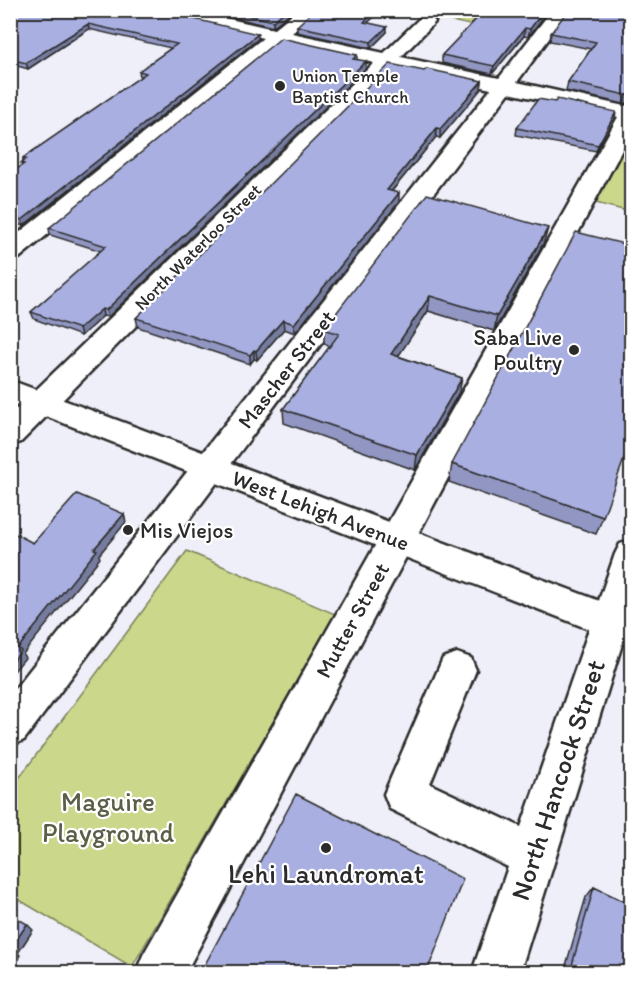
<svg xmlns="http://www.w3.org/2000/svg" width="642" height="983" font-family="Itim,sans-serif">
	<rect width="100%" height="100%" fill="#eeeff9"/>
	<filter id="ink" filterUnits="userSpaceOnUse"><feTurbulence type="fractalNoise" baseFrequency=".0167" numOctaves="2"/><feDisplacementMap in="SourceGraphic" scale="12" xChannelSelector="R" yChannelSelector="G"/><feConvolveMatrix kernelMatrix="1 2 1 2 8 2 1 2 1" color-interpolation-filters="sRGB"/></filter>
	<g filter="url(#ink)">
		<path fill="#cbd78a" stroke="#7b815a" stroke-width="1.5" d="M434 11V10L484 11 470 25 428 16Z
			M631 133V212L592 202Z
			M187 551 335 614 132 967 11 895V789Z"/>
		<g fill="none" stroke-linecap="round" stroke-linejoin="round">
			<g stroke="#2b2b2b" stroke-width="5">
				<path id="minor" d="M155 10H189L274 29 297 10H317L292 33 384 53 420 18H432L435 22 401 57 499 78 552 10H570L517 82 624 106 632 104V131L186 972H136L143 955 618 117 509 93 24 740 10 746V695L491 89 392 67 21 442 10 445V415L374 63 281 42 19 258 10 260V240L263 38 157 14Z
					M632 540V612L520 972H472L508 867 390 809 384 794 443 658 457 653 471 658 476 670 430 784 521 827 615 554 620 544Z"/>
			</g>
			<g stroke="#2b2b2b" stroke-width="5">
				<path id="major" d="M10 380 632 613V646L10 402Z"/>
			</g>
			<use href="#minor" fill="#fff" fill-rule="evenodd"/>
			<use href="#major" fill="#fff" fill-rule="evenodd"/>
		</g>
		<path fill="#9197c2" stroke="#2b2b2b" stroke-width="1.5" d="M202 10H293L273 27Z
			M485 10H549L528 37 524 36 492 74 442 63V55Z
			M632 10V102L624 104 566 91 568 82 591 49 550 41 551 33Z
			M10 17 258 39 23 226 14 223 10 226V174L22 166 21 163 23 161V158L140 77 139 71 171 48 89 29 28 69 10 64Z
			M368 23 387 32 371 48 297 32V26Z
			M357 55V60L366 68 108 317 103 316 81 336 34 319 31 312 101 251 50 235 49 228Z
			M424 71 482 81 481 89 440 138 436 137 392 191 399 202 295 333 284 329 257 360 254 359 250 364 138 327 136 318Z
			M555 102 615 119 596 151 516 135 517 128Z
			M544 242 494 331 428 311 398 356 462 378 459 392 415 470 284 423 283 409 330 346 324 343V329Z
			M452 464 603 517 596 534 449 482Z
			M594 887 632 972H564L586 897Z"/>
		<path fill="#767b9e" stroke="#2b2b2b" stroke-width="1.5" d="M286 10H293L273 27V21Z
			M376 10H382L363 27 364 22Z
			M544 10H549L528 37 530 29Z
			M88 24 89 29 28 69 26 63Z
			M387 27V32L371 48V42Z
			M525 28 524 36 492 74 494 66Z
			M258 34V39L23 226 22 220Z
			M366 61V68L108 317 106 310Z
			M482 81 481 89 440 138V129Z
			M632 94 631 102 624 104 626 95Z
			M616 112 615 119 596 151 598 145Z
			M437 128 436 137 386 198 387 190Z
			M399 193V202L295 333 294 324Z
			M12 217 14 223 10 226V218Z
			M548 228 544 242 494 331 497 316Z
			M430 296 428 311 390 369 391 354Z
			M102 309 103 316 81 336 79 329Z
			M283 320 284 329 257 360 256 351Z
			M254 350V359L250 364V355Z
			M462 378 459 392 415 470 417 455Z
			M124 514 126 522 99 555 100 558 23 654 25 658 10 676V664L18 648 94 549Z
			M27 924 33 930 18 953 20 955 10 971 11 948Z"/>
		<path fill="#a9b0e1" stroke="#2b2b2b" stroke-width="1.5" d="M24 10H156L258 34 22 220 12 217 10 218V174L24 164 21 163 26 159 23 158 146 73 139 71 177 44 88 24 26 63 10 59V17Z
			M226 10H286L273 21Z
			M314 10H376L364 22 387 27 371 42 297 26Z
			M485 10H544L530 29 525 28 494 66 442 55Z
			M568 10H632V94L626 95 568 82 596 42 551 33Z
			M281 38 357 55 353 59 366 61 106 310 102 309 79 329 31 312 106 246 49 228Z
			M390 64 424 71 427 69 482 81 440 129 437 128 387 190 399 193 294 324 283 320 256 351 254 350 250 355 136 318Z
			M538 99 555 102 557 99 616 112 598 145 517 128Z
			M427 194 548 228 497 316 430 296 391 354 462 378 417 455 283 409 339 334 324 329Z
			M576 232 632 246V437L603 517 452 464Z
			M77 494 124 514 94 549 97 550 18 648 21 651 10 664V531L33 543Z
			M296 794 463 879 427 972H201Z
			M594 887 632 905V972H570Z
			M10 914 27 924 11 948 14 950 10 955Z"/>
	</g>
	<g fill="#2b2b2b" stroke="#fff" stroke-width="2">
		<circle cx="280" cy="86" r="6"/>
		<circle cx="574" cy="350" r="6"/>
		<circle cx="128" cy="530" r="6"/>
		<circle cx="326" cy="848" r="6"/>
	</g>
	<g text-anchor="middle" stroke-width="4.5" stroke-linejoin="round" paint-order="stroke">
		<g font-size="18" fill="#2b2b2b" stroke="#fff" text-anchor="start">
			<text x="292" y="82">Union Temple<tspan x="292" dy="21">Baptist Church</tspan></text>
		</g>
		<g font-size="18" fill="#2b2b2b" stroke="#fff">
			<text transform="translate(198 247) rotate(-45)" y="6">North Waterloo Street</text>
		</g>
		<g font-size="22" fill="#2b2b2b" stroke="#fff" text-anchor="end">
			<text x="562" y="345">Saba Live<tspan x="562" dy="25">Poultry</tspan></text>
			<text x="140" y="538" text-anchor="start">Mis Viejos</text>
		</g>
		<g font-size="22" fill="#2b2b2b" stroke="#fff">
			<text transform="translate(286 369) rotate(-52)" y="8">Mascher Street</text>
			<text transform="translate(321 510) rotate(21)" y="8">West Lehigh Avenue</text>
			<text transform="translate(352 620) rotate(-61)" y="8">Mutter Street</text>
		</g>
		<g font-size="27" fill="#2b2b2b" stroke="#fff">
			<text transform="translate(558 780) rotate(-72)" y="9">North Hancock Street</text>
		</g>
		<g font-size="27" fill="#5b5f48" stroke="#fff">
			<text x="108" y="811">Maguire<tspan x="108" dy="31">Playground</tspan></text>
		</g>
		<g font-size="27" fill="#2b2b2b" stroke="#fff">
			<text x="326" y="883">Lehi Laundromat</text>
		</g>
	</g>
	<rect width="642" height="983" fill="none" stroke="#fff" stroke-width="36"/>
	<rect x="18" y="18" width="606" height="947" fill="none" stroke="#2b2b2b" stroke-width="2" filter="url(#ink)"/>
</svg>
